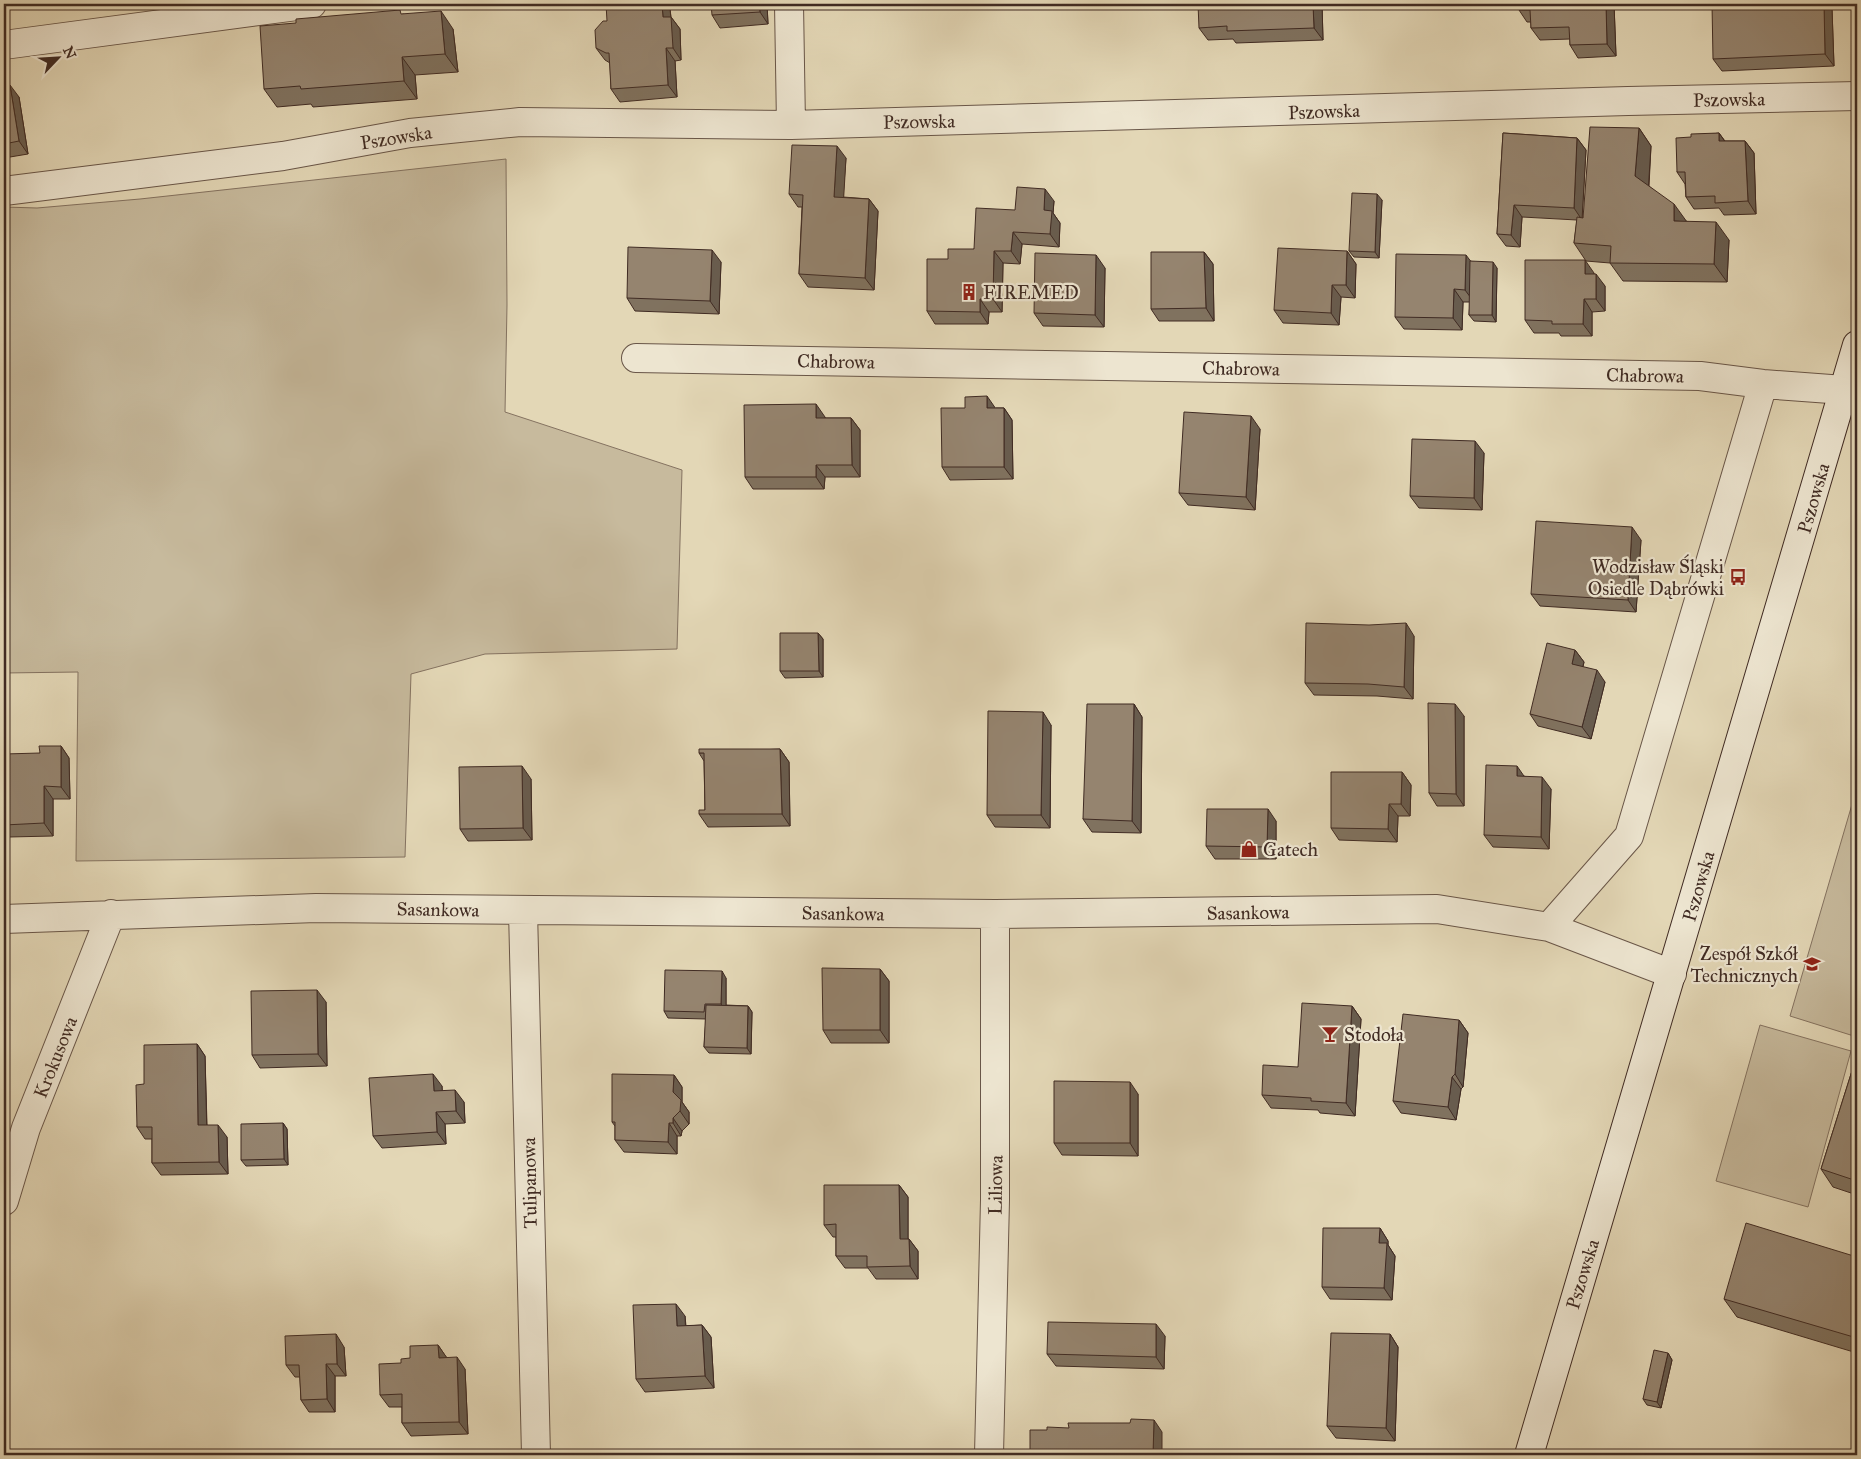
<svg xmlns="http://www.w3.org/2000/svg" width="1861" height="1459" font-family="'IM FELL Great Primer',serif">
	<rect width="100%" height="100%" fill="#e3d7b6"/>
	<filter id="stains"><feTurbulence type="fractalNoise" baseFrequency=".004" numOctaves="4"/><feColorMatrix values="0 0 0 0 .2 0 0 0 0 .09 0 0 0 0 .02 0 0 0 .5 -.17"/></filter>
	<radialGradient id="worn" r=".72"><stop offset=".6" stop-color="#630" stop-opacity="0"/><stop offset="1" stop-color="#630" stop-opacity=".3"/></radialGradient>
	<path fill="#c7ba9d" stroke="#847260" d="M506 159 507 305 505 412 682 470 677 649 485 654 411 674 405 857 76 861 78 672 4 673V207L37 208 140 199Z
		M1853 801 1857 802V1037L1790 1016Z
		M1760 1025 1851 1051 1808 1207 1716 1181Z"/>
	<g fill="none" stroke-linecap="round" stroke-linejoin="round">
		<g stroke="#695648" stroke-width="30">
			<path id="minor" d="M789 4 791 125 1628 101 1857 96
				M4 45 312 4
				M4 191 283 156 410 133 520 122 791 125
				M636 358 1700 376 1763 384 1844 390
				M523 910 536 1455
				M4 919 316 908 995 914 1437 909 1549 927 1672 974
				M1549 927 1629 836 1763 384
				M4 1201 26 1128 111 914
				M989 1455 995 1200V914"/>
		</g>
		<g stroke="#402b23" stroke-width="30">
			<path id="secondary" d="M1529 1455 1857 345"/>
		</g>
		<use href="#minor" stroke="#ede5d0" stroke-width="28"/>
		<use href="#secondary" stroke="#ede5d0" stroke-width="28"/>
	</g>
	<path fill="#80725f" stroke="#402b23" d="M767 4 768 24 720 28 712 15Z
		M1322 4 1323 40 1236 43 1233 39 1208 40 1199 28Z
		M1518 4H1614L1616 56 1578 58 1570 45V39L1540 40 1531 28V22H1527L1519 10Z
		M670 9 671 17 680 29 681 60 675 61 677 97 620 102 611 89 610 63 605 60 596 48Z
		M1832 9 1834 66 1722 71 1713 59Z
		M403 14 453 29 458 72 415 75 417 99 313 107 311 104 277 107 264 89Z
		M4 86 19 97 28 154 4 158Z
		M1639 128 1651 146 1649 186 1686 221 1729 240 1727 282 1623 281 1610 263 1586 261 1574 243 1577 220 1522 217 1520 247 1506 246 1497 234 1503 133 1577 138 1586 150 1582 218H1583Z
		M1719 133 1725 141H1745L1754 153 1756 214 1724 215 1719 208 1694 209 1686 197 1685 184 1677 172 1691 137Z
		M846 158 843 197 869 199 878 211 874 290 808 287 799 274 802 207H798L789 194Z
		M1382 200 1379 258 1354 257 1349 251Z
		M1054 201 1053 213 1060 223 1059 247 1022 244 1020 264 1003 263 1002 312H989L988 324H935L927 311 948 259 974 249Z
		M1347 251 1356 264 1355 298 1341 297 1339 325 1283 323 1274 310Z
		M1204 252 1213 264 1214 321H1159L1151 309Z
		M1470 261 1497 268 1496 322 1474 321 1469 315 1470 302H1463L1462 330 1404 329 1395 317Z
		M721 262 719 314 635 311 627 298Z
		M1105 268 1104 327 1043 326 1034 313Z
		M1594 273V274L1605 286V311L1592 312V336H1561L1559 333H1534L1525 320Z
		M996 408H1004L1012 420 1013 479 950 480 942 467Z
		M825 417V418H851L860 430V477H825L824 489H753L745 477Z
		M1260 429 1255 510 1188 505 1179 493Z
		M1484 453 1482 510 1419 508 1410 496Z
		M1641 540 1636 612 1540 606 1531 594Z
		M818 633 823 639V677L785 678 780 671Z
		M1414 636 1413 699 1377 696 1314 695 1305 683Z
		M1575 650 1584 662 1583 667 1605 682 1591 739 1538 726 1530 714Z
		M1134 704 1142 717 1141 833 1092 832 1083 819Z
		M1464 716V806H1437L1429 793Z
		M1051 725 1050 828 995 827 987 815Z
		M61 746 69 758 70 799H53V836L9 837 4 830V768L40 753Z
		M780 749 789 762 790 826 708 827 699 814 705 810 704 761 699 753Z
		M1402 772 1411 785 1410 816H1398L1397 842 1339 840 1331 828Z
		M1524 776 1551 789 1549 849 1493 847 1484 835Z
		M531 779 532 840 468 841 460 829Z
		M1276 821V859H1215L1206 846Z
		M880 969 889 981V1043H831L823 1030Z
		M726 978V1005L748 1006 752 1012 751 1054 709 1053 704 1047 706 1019 668 1018 664 1011Z
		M326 1002 327 1066 260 1068 252 1055Z
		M1352 1006 1361 1019 1355 1116 1320 1113 1318 1110 1271 1108 1262 1095 1298 1067Z
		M1459 1020 1468 1033 1463 1087 1461 1089 1456 1120 1401 1113 1393 1101Z
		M197 1044 205 1056 207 1125 227 1137 228 1174 161 1175 152 1163V1139H145L137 1127 144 1084Z
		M1857 1055V1195L1833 1187 1821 1169Z
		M674 1075 682 1087V1102L689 1112V1124L682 1131 681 1136H677V1154L624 1152 615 1140V1126L612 1122Z
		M442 1086V1091L464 1102 465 1123 445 1124 446 1144 382 1148 373 1136Z
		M1138 1094V1156L1062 1155 1054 1143Z
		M283 1123 287 1129 288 1165 246 1166 241 1160Z
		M899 1185 908 1197V1239H909L918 1251V1279H876L868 1268H845L836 1256V1237H833L824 1225Z
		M1380 1228 1388 1241V1245L1395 1256 1392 1300 1330 1299 1322 1287Z
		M1857 1257V1353L1737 1317 1724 1299Z
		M685 1316 686 1326 702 1325 711 1337 714 1388 645 1392 636 1379Z
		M1390 1334 1398 1347 1395 1441 1336 1438 1327 1426Z
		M1165 1336 1164 1369 1056 1366 1047 1354Z
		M438 1345 446 1357 465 1369 468 1434 411 1436 402 1423V1407H389L380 1395 401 1363Z
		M344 1347 346 1376H335V1412H309L301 1400 300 1377H295L286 1365Z
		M1668 1353 1672 1360 1661 1408 1647 1405 1643 1399Z"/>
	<path fill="#685c4e" stroke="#402b23" d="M662 4H666L670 9 671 19V17L680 29 681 60 673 48 663 17Z
		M759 4H767L768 24 760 12Z
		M1313 4H1322L1323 40 1314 28Z
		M1606 4H1614L1616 56 1607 44Z
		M1824 4H1828L1832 9 1834 66 1825 54Z
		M441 11 453 29 458 72 445 54Z
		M666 48 675 61 677 97 668 85Z
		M402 57 415 75 417 99 404 81Z
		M10 85 19 97 28 154 19 141Z
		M1639 128 1651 146 1648 194 1635 176Z
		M1719 133 1728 146 1719 141Z
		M1577 138 1586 150 1582 220 1574 208Z
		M1745 141 1754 153 1756 214 1748 201Z
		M837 146 846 158 843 209 834 197Z
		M1045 189 1054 201 1053 213 1060 223 1059 247 1050 234 1044 210Z
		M1377 194 1382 200 1379 258 1375 252Z
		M869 199 878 211 874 290 865 278Z
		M1674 204 1687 222 1674 221Z
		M1514 205 1522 217 1520 247 1511 235Z
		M1716 222 1729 240 1727 282 1714 264Z
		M1013 232 1022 244 1020 264 1011 251Z
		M712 250 721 262 719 314 710 301Z
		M994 251 1003 263 1002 312 993 299Z
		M1347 251 1356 264 1355 298 1346 285Z
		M1204 252 1213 264 1214 321 1206 308Z
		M1096 255 1105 268 1104 327 1095 315Z
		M1466 255 1475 267 1474 302 1465 290Z
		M1585 260 1594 273 1593 287 1585 274Z
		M1493 262 1497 268 1496 322 1492 315Z
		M1596 274 1605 286V311L1596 299Z
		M1332 285 1341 297 1339 325 1331 313Z
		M1454 289 1463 302 1462 330 1453 318Z
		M980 299 989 312 988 324 980 312Z
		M1584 299 1592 312V336L1583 324Z
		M987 396 996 409 987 408Z
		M816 404 825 417V431L816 418Z
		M1004 408 1012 420 1013 479 1004 467Z
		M1251 416 1260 429 1255 510 1246 497Z
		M851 418 860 430V477L852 465Z
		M1475 441 1484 453 1482 510 1474 498Z
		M816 465 825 477 824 489 816 477Z
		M1632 527 1641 540 1636 612 1628 600Z
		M1406 623 1414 636 1413 699 1404 687Z
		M818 633 823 639V677L819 671Z
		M1575 650 1584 662 1580 677 1572 664Z
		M1597 670 1605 682 1591 739 1582 727Z
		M1134 704 1142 717 1141 833 1132 821Z
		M1455 704 1464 716V806L1456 794Z
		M1043 712 1051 725 1050 828 1041 815Z
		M61 746 69 758 70 799 61 787Z
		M780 749 789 762 790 826 782 814Z
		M522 766 531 779 532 840 523 828Z
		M1517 766 1526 779 1517 776Z
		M1402 772 1411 785 1410 816 1401 804Z
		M1542 777 1551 789 1549 849 1541 837Z
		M44 786 53 799V836L44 823Z
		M1389 804 1398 816 1397 842 1388 829Z
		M1268 809 1276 821V859L1267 847Z
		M880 969 889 981V1043L880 1030Z
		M722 971 726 978V1010L721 1004Z
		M317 990 326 1002 327 1066 318 1054Z
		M748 1006 752 1012 751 1054 747 1048Z
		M1352 1006 1361 1019 1355 1116 1346 1103Z
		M1459 1020 1468 1033 1463 1087 1455 1074Z
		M197 1044 205 1056 207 1138 198 1125Z
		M433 1074 442 1086 443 1103 434 1091Z
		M674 1075 682 1087V1102L689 1112V1124L680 1111 673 1092Z
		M1452 1077 1461 1089 1456 1120 1448 1107Z
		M1130 1082 1138 1094V1156L1130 1143Z
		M455 1090 464 1102 465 1123 456 1111Z
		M436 1112 445 1124 446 1144 437 1132Z
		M673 1118 682 1131 681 1136 673 1123Z
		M283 1123 287 1129 288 1165 284 1159Z
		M669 1123 677 1136V1154L668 1142Z
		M218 1125 227 1137 228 1174 219 1162Z
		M899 1185 908 1197V1251L900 1239Z
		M1380 1228 1388 1241V1245L1395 1256 1392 1300 1384 1288 1379 1243Z
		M909 1239 918 1251V1279L910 1266Z
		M676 1304 685 1316 686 1338 677 1326Z
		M1156 1324 1165 1336 1164 1369 1156 1357Z
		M702 1325 711 1337 714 1388 705 1376Z
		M336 1334 344 1347 346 1376 337 1364Z
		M1390 1334 1398 1347 1395 1441 1386 1428Z
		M438 1345 447 1358H439Z
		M1668 1353 1672 1360 1661 1408 1657 1402Z
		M457 1357 465 1369 468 1434 459 1422Z
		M326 1364 335 1376V1412L327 1399Z
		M1154 1420 1162 1432V1455H1153Z"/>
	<path fill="#95846f" stroke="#402b23" d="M606 4H662L663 17H671L673 48H666L668 85 611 89 609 53H606L596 48 595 30 603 21H607Z
		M711 4H759L760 12 712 15Z
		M1198 4H1313L1314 28 1227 31V26L1199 28Z
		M1518 4H1606L1607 44 1570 45 1569 27 1531 28 1530 10H1519Z
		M1712 4H1824L1825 54 1713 59Z
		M400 10 401 14 441 11 445 54 402 57 404 81 301 89 300 86 264 89 260 26 296 23V19Z
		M10 85 19 141 4 144V86Z
		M1590 127 1639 128 1635 176 1674 204V221L1716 222 1714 264 1610 263 1611 246 1574 243 1577 217 1583 218Z
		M1503 133 1577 138 1574 208 1514 205 1511 235 1497 234Z
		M1719 133V141H1745L1748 201 1715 203V196L1686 197 1685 172H1677L1676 138 1691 137V134Z
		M792 145 837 146 834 197 869 199 865 278 799 274 803 195 789 194Z
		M1017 187 1045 189 1044 210 1052 211 1050 234 1013 232 1011 251H994L993 299H980V312L927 311V259H948V249H974L976 208 1015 210Z
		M1352 193 1377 194 1375 252 1349 251Z
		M628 247 712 250 710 301 627 298Z
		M1278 248 1347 251 1346 285H1332L1331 313 1274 310Z
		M1151 252H1204L1206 308 1151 309Z
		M1035 253 1096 255 1095 315 1034 313Z
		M1396 254 1466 255 1465 290 1454 289 1453 318 1395 317Z
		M1525 260H1585V274H1596V299H1584L1583 324H1552V321L1525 320Z
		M1470 261 1493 262 1492 315H1469Z
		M987 396V408H1004V467H942L941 408H965V397Z
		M816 404V418H851L852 465H816V477H745L744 405Z
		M1184 412 1251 416 1246 497 1179 493Z
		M1412 439 1475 441 1474 498 1410 496Z
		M1536 521 1632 527 1628 600 1531 594Z
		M1306 623 1369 625 1406 623 1404 687 1368 684 1305 683Z
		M780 633H818L819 671H780Z
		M1547 643 1575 650 1572 664 1597 670 1582 727 1530 714Z
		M1428 703 1455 704 1456 794 1429 793Z
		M1087 704H1134L1132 821 1083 819Z
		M988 711 1043 712 1041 815H987Z
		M39 746H61V787L44 786V823L4 825V754L40 753Z
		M699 749H780L782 814H699V810H705L704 753H699Z
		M1486 765 1517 766V776L1542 777 1541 837 1484 835Z
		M522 766 523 828 460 829 459 767Z
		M1331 772H1402L1401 804H1389L1388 829 1331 828Z
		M1207 809H1268L1267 847 1206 846Z
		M822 968 880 969V1030H823Z
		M665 970 722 971 721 1004H705L704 1012 664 1011Z
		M317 990 318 1054 252 1055 251 991Z
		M1302 1003 1352 1006 1346 1103 1311 1101V1098L1262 1095 1263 1065 1298 1067Z
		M706 1005 748 1006 747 1048 704 1047Z
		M1403 1014 1459 1020 1455 1074 1452 1077 1448 1107 1393 1101Z
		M197 1044 198 1125H218L219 1162 152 1163V1127H137L136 1085 144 1084V1045Z
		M1857 1055V1181L1821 1169Z
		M433 1074 434 1091 455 1090 456 1111 436 1112 437 1132 373 1136 369 1078Z
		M612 1074 674 1075 673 1092 681 1100 680 1111 673 1118V1123H669L668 1142 615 1140V1122H612Z
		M1054 1081 1130 1082V1143H1054Z
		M283 1123 284 1159 241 1160V1124Z
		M824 1185H899L900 1239H909L910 1266 867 1267V1256H836V1224L824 1225Z
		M1746 1223 1857 1257V1338L1724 1299Z
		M1323 1228H1380L1379 1243H1387L1384 1288 1322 1287Z
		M676 1304 677 1326 702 1325 705 1376 636 1379 633 1305Z
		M1048 1322 1156 1324V1357L1047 1354Z
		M1331 1333 1390 1334 1386 1428 1327 1426Z
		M336 1334 337 1364H326L327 1399 301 1400 299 1365H286L285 1336Z
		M438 1345 439 1358 457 1357 459 1422 402 1423V1394L380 1395 379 1364 401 1363V1359L410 1358V1346Z
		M1654 1350 1668 1353 1657 1402 1643 1399Z
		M1131 1419 1154 1420 1153 1455H1030V1430H1047V1427L1069 1428 1068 1423H1130Z"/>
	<defs>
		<g id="building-bare" transform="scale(1.35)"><path d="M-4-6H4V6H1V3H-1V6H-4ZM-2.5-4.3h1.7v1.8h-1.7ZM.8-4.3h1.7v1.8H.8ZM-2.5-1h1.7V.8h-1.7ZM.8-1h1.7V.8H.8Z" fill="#8f2418" stroke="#ede5d0" stroke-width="2.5" paint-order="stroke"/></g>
		<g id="bus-bare" transform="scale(1.35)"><path d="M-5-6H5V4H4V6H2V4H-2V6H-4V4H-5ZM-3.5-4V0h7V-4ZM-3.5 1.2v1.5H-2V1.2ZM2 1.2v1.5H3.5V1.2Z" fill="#8f2418" stroke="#ede5d0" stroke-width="2.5" paint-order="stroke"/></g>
		<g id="shop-bare" transform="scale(1.35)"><path d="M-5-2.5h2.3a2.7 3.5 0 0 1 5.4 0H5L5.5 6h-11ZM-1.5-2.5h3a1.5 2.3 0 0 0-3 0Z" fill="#8f2418" stroke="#ede5d0" stroke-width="2.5" paint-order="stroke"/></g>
		<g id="school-bare" transform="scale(1.35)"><path d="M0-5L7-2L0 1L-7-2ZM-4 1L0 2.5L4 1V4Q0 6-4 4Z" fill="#8f2418" stroke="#ede5d0" stroke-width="2.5" paint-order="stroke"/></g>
		<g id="bar-bare" transform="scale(1.35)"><path d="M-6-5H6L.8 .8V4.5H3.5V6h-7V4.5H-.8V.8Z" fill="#8f2418" stroke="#ede5d0" stroke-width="2.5" paint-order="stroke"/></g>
	</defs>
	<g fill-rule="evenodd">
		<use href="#building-bare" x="969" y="292"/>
		<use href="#bus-bare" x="1738" y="577"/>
		<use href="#shop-bare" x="1249" y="849"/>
		<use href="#school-bare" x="1812" y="964"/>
		<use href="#bar-bare" x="1330" y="1034"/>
	</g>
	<g text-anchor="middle" stroke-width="4.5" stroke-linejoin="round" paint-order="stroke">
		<g font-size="19" fill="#402b23" stroke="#ede5d0">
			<text transform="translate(1729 99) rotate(-1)" y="7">Pszowska</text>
			<text transform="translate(1324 111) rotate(-2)" y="7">Pszowska</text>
			<text transform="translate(919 121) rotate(-1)" y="7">Pszowska</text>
			<text transform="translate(396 137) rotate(-9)" y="7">Pszowska</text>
			<text transform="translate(836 361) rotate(1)" y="7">Chabrowa</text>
			<text transform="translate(1241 368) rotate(1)" y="7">Chabrowa</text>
			<text transform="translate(1645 375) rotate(1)" y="7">Chabrowa</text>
			<text transform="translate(1813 498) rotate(-74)" y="7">Pszowska</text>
			<text transform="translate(1698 886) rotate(-74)" y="7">Pszowska</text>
			<text transform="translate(438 909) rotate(1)" y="7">Sasankowa</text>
			<text transform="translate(1248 912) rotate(-1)" y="7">Sasankowa</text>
			<text transform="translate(843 913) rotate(1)" y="7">Sasankowa</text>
			<text transform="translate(55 1057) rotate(-68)" y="7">Krokusowa</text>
			<text transform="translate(529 1183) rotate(-91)" y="7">Tulipanowa</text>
			<text transform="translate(995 1185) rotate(-89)" y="7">Liliowa</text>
			<text transform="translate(1582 1274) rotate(-73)" y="7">Pszowska</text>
		</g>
		<g font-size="19" fill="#402b23" stroke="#ede5d0" text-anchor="start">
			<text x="983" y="299">FIREMED</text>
			<text x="1724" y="573" text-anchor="end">Wodzisław Śląski<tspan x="1724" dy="22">Osiedle Dąbrówki</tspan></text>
			<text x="1263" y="856">Gatech</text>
			<text x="1798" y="960" text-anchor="end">Zespół Szkół<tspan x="1798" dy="22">Technicznych</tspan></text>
			<text x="1344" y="1041">Stodoła</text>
		</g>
	</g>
	<rect width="1861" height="1459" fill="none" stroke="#e3d7b6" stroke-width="20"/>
	<rect x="5" y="5" width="1851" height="1449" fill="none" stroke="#402b23" stroke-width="2.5"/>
	<rect x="10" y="10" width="1841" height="1439" fill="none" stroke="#402b23"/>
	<g transform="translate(58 58) rotate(65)" stroke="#ede5d0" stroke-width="4" paint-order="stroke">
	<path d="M0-4L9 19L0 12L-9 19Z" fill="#402b23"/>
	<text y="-8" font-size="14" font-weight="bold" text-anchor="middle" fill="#402b23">N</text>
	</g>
	<rect width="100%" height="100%" filter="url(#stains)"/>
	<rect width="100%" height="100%" fill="url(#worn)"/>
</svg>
